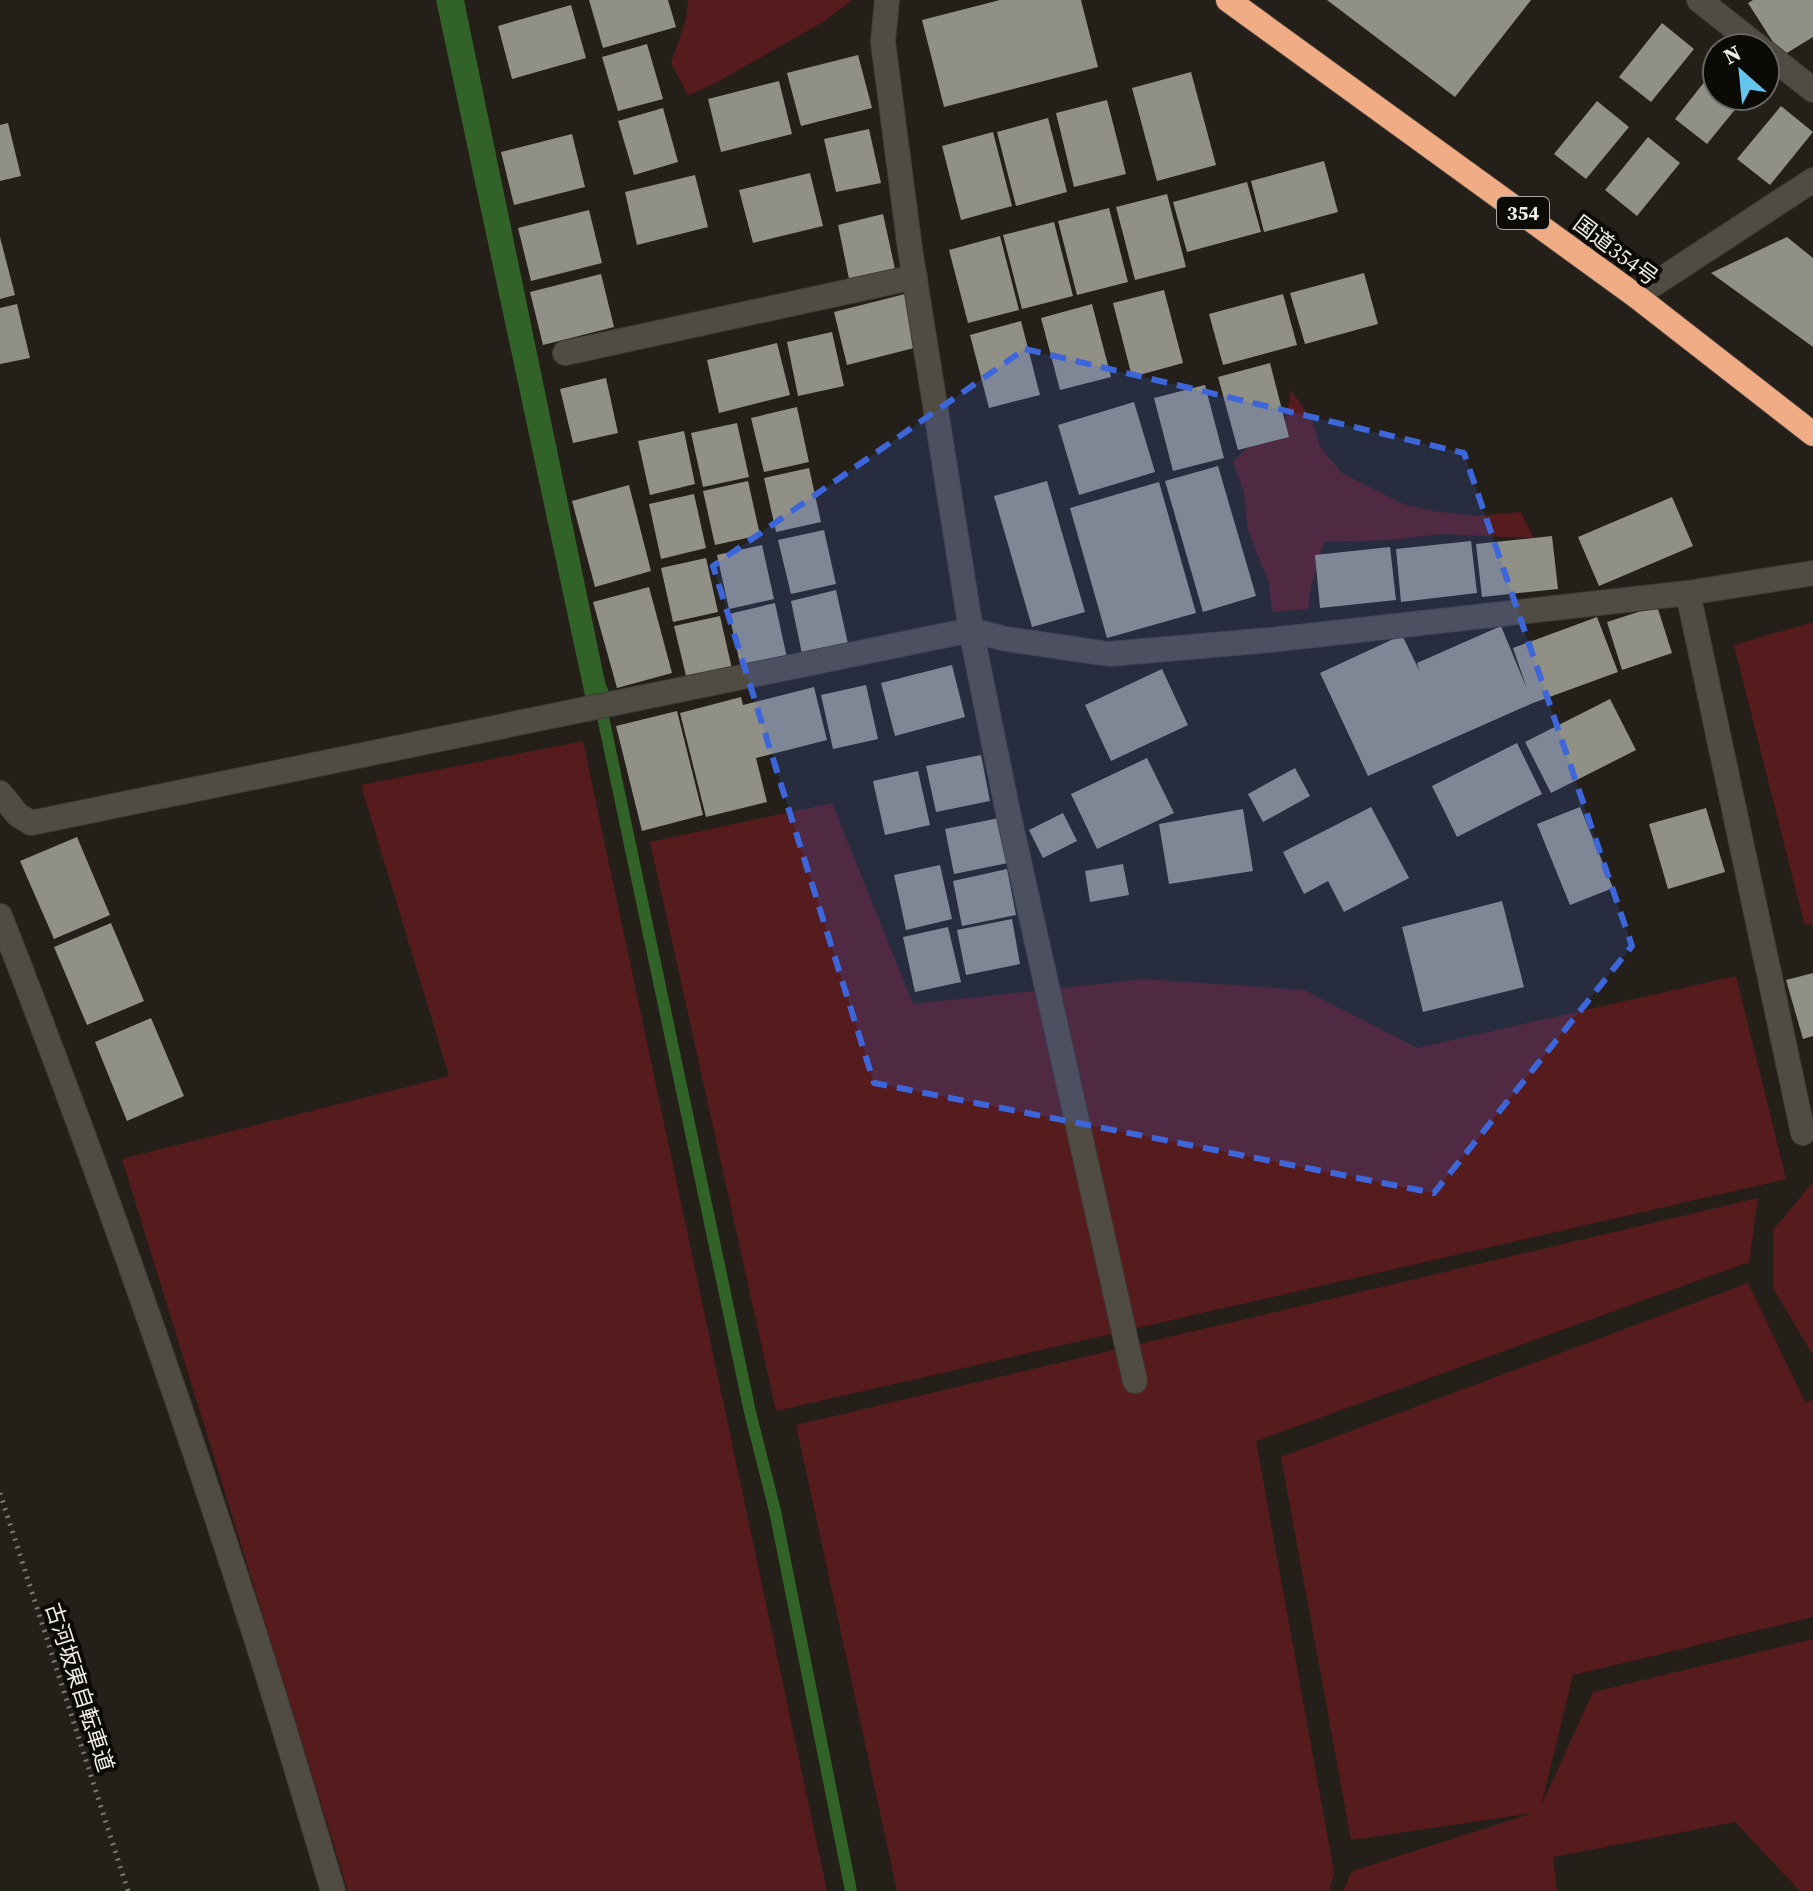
<svg xmlns="http://www.w3.org/2000/svg" width="1813" height="1891" font-family="'Source Serif 4','Noto Sans JP',serif">
	<rect width="100%" height="100%" fill="#241f18"/>
	<path fill="#561b1d" d="M688 0H852L823 22 714 84 688 95 671 63 686 19Z
		M1291 390 1312 420 1320 447 1342 473 1403 504 1433 511 1476 516 1521 512 1534 538 1440 534 1391 540 1324 542 1311 586 1308 609 1272 612 1269 583 1248 531 1244 492 1233 461 1262 434 1285 424Z
		M1813 622V925L1804 923 1734 645Z
		M583 741 827 1891H348L122 1159 449 1076 361 785Z
		M832 803 913 1004 1145 979 1304 990 1417 1048 1736 976 1786 1179 776 1411 650 842Z
		M1813 1182V1355L1773 1288V1230Z
		M1758 1198 1749 1262 1256 1441 1334 1872 1329 1891H897L796 1425Z
		M1748 1283 1805 1402 1813 1400V1617L1573 1675 1541 1806 1593 1692 1813 1639V1891H1800L1735 1822 1553 1857 1557 1891H1343L1352 1871 1533 1813 1351 1840 1281 1457Z"/>
	<path fill="#316227" d="M436 0H464L605 682 618 714 589 722 585 696Z"/>
	<g fill="none" stroke-linecap="round" stroke-linejoin="round">
		<path stroke="#316227" stroke-width="12" d="M603 717 750 1412 775 1511 851 1891"/>
	</g>
	<path fill="#909086" d="M589 0H668L676 27 603 48Z
		M1000 0H1081L1098 67 944 107 922 20Z
		M1327 0H1531L1455 97Z
		M1753 0H1813V37L1782 56 1748 3Z
		M571 5 586 58 512 79 498 26Z
		M1662 23 1694 49 1651 102 1619 77Z
		M647 44 663 99 618 111 602 57Z
		M858 55 872 108 801 126 787 73Z
		M1717 66V96H1746L1707 144 1675 119Z
		M1191 72 1216 165 1157 181 1132 88Z
		M779 81 792 134 721 152 708 99Z
		M1107 100 1126 174 1074 187 1056 113Z
		M1597 101 1629 127 1586 179 1554 154Z
		M1781 106 1813 132 1770 185 1737 159Z
		M663 108 678 162 634 175 618 121Z
		M1048 118 1067 192 1016 206 997 132Z
		M8 123 21 176 0 181V125Z
		M869 129 881 183 836 192 824 139Z
		M993 132 1012 206 961 220 942 146Z
		M572 134 585 187 514 205 501 152Z
		M1648 137 1680 163 1637 216 1605 190Z
		M1324 161 1338 212 1264 232 1251 181Z
		M810 173 823 226 753 243 739 190Z
		M695 175 708 227 637 245 625 192Z
		M1247 182 1261 232 1187 252 1173 202Z
		M1167 194 1186 267 1135 280 1116 207Z
		M1109 208 1128 282 1077 295 1058 221Z
		M589 210 602 263 531 281 518 228Z
		M883 214 895 269 849 279 838 225Z
		M1054 222 1073 296 1022 309 1003 235Z
		M1000 236 1019 310 968 323 949 250Z
		M0 237 15 295 0 299Z
		M1787 237 1813 258V347L1711 273Z
		M1364 273 1378 324 1305 344 1290 293Z
		M601 274 614 327 543 345 530 292Z
		M1164 290 1183 363 1132 377 1113 303Z
		M905 294 918 347 847 365 834 312Z
		M1283 294 1297 345 1223 365 1209 314Z
		M17 304 30 358 0 364V308Z
		M1092 304 1111 377 1060 390 1041 318Z
		M1021 321 1040 395 989 408 970 335Z
		M832 332 844 386 798 396 787 342Z
		M777 343 790 395 719 413 707 360Z
		M1270 363 1289 437 1238 450 1218 377Z
		M606 378 618 433 573 443 560 389Z
		M1205 385 1224 458 1173 471 1154 398Z
		M1134 402 1155 472 1079 495 1058 425Z
		M797 407 809 462 764 472 751 418Z
		M737 423 749 477 703 487 691 433Z
		M684 431 695 484 650 495 638 441Z
		M1218 466 1256 596 1203 612 1165 481Z
		M809 468 821 522 776 532 764 478Z
		M748 481 760 535 715 545 703 491Z
		M1047 481 1085 612 1032 627 994 496Z
		M1159 482 1196 613 1107 638 1070 508Z
		M629 485 651 571 595 587 572 501Z
		M694 494 706 548 661 559 649 504Z
		M1672 497 1693 546 1599 586 1578 537Z
		M824 530 836 584 791 594 778 540Z
		M1552 536 1558 589 1482 597 1476 544Z
		M1471 541 1477 593 1401 602 1396 549Z
		M762 545 774 599 729 609 717 555Z
		M1390 547 1396 600 1320 608 1315 555Z
		M706 558 718 612 673 622 661 568Z
		M649 587 672 673 617 688 593 602Z
		M836 590 848 644 802 654 791 601Z
		M775 603 787 658 741 668 729 614Z
		M1657 606 1672 653 1622 670 1607 622Z
		M720 616 732 669 687 680 674 626Z
		M1597 617 1618 672 1533 703 1368 776 1320 673 1402 635 1420 672 1417 663 1501 626 1527 689 1513 648Z
		M952 665 965 717 895 736 881 683Z
		M1162 669 1188 725 1111 761 1085 705Z
		M866 685 878 739 833 749 821 695Z
		M814 687 827 740 756 758 767 802 706 817 680 713 741 697 743 705Z
		M1610 699 1636 750 1551 793 1525 742Z
		M677 711 703 815 642 831 616 726Z
		M1517 743 1542 794 1457 837 1432 786Z
		M981 755 990 801 936 812 926 766Z
		M1147 758 1174 813 1097 849 1071 794Z
		M1295 768 1310 796 1263 822 1248 794Z
		M918 771 930 825 885 835 873 781Z
		M1371 807 1409 878 1344 912 1328 881 1304 894 1283 852Z
		M1580 807 1613 888 1570 905 1537 824Z
		M1706 808 1725 872 1668 889 1649 824Z
		M1243 809 1253 871 1169 884 1159 824Z
		M1063 813 1077 841 1043 858 1029 830Z
		M999 818 1008 863 954 874 945 829Z
		M77 837 110 915 54 939 20 861Z
		M1123 864 1129 895 1090 902 1085 871Z
		M940 865 952 919 906 930 894 875Z
		M1007 869 1016 915 962 926 953 881Z
		M1502 901 1524 987 1423 1012 1402 927Z
		M1012 919 1020 964 966 975 957 930Z
		M111 923 144 1001 87 1025 54 947Z
		M948 927 961 982 915 992 903 937Z
		M1813 973V1036L1803 1039 1786 980Z
		M151 1018 184 1096 127 1121 95 1042Z"/>
	<g fill="none" stroke-linecap="round" stroke-linejoin="round">
		<g stroke="#3f3b36" stroke-width="26">
			<path id="minor" d="M887 0 883 42 910 249 971 630 1007 808 1135 1381
				M1699 0 1760 48
				M1765 52 1813 90
				M1636 296 1813 180
				M565 353 915 277
				M1688 593 1803 1133
				M0 793 18 815 31 823 971 630 1006 639 1109 654 1270 640 1688 593 1813 573
				M0 916C90 1145 172 1378 248 1613 278 1705 305 1798 333 1891"/>
		</g>
		<g stroke="#3f3b36" stroke-width="26">
			<path id="highway" d="M1228 0 1636 296 1813 434"/>
		</g>
		<path stroke="#7b7771" stroke-width="5" stroke-dasharray="2 6" stroke-linecap="butt" d="M0 1493 128 1891"/>
		<use href="#minor" stroke="#504b43" stroke-width="24"/>
		<use href="#highway" stroke="#f0ac84" stroke-width="24"/>
	</g>
	<path fill="#3d66da" fill-opacity="0.2" stroke="#3d66da" stroke-width="6" stroke-dasharray="16 10" stroke-linejoin="round" d="M1025 349 1464 453 1632 946 1434 1193 874 1083 713 566Z"/>
	<g text-anchor="middle" stroke-width="8" stroke-linejoin="round" paint-order="stroke">
		<rect fill="#0b0a07" stroke="#aba9a4" stroke-width="2" x="1497" y="197" width="52" height="32" rx="6"/>
		<g font-size="20" font-weight="bold" fill="#f0ede8">
			<text x="1523" y="220">354</text>
		</g>
		<g font-size="22" fill="#f0ede8" stroke="#0b0a07">
			<text transform="translate(1616 250) rotate(37)" y="8">国道354号</text>
			<text transform="translate(80 1687) rotate(72)" y="8">古河坂東自転車道</text>
		</g>
	</g>
	<g transform="translate(1741 72) rotate(333)"><circle r="38" fill="#0b0a07" stroke="#676561" stroke-width="2"/>
	<path d="M0-6L14 30L0 20L-14 30Z" fill="#65c5ef"/>
	<text y="-12" font-size="22" font-weight="bold" text-anchor="middle" fill="#f0ede8">N</text>
	</g>
</svg>
